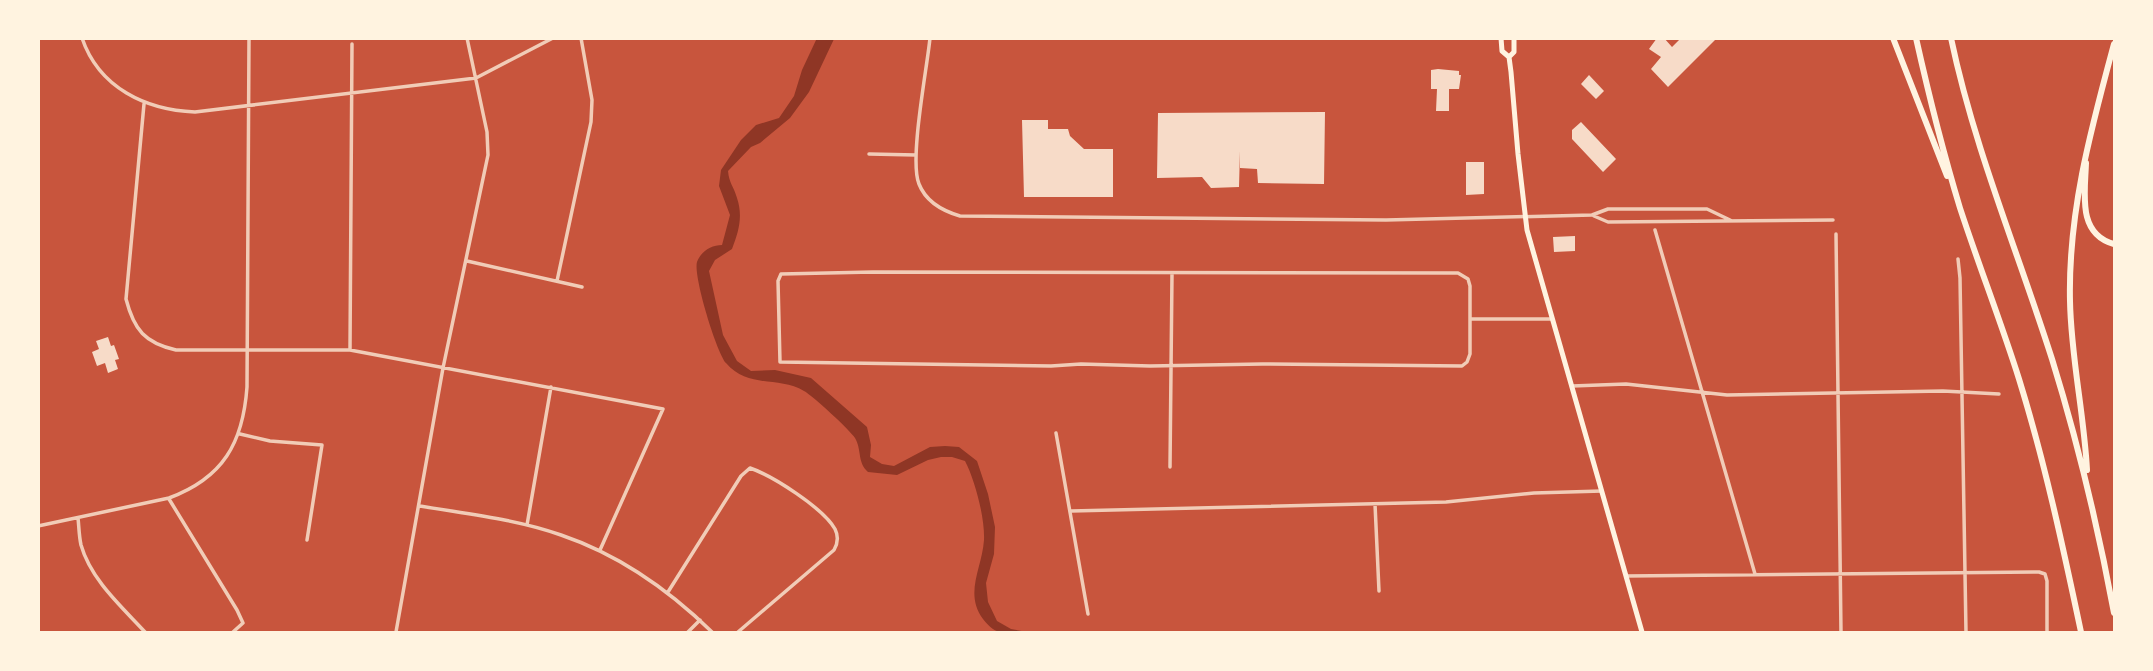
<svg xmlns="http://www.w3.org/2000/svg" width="2153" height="671" font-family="Figtree,sans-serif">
	<rect width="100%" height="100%" fill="#c8553d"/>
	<path fill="#8f3625" d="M817 38 834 39 809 92 790 118 760 143 751 147 728 171C729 183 734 187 737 198 743 216 739 231 732 249L715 260 709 271 723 335 737 361 751 371 775 370 811 378 867 427 871 445 870 457 882 464 894 466 930 447 945 446 959 447 977 461 988 494 995 527 994 554 986 583 988 602 997 621 1011 629 1027 632C1019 633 1008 634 1000 632 993 631 987 624 983 619 964 593 982 569 984 540 985 518 975 480 965 461L952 457H941L928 460 897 475 868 472C857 462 862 450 855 438 851 431 812 395 804 391 779 376 748 389 726 363 716 351 693 275 697 262 701 251 712 245 722 245L730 215 719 186 721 170 741 140 756 125 779 118 794 96 802 70Z"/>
	<path fill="#f7dbc8" d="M1657 38H1664L1672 47 1681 38H1717L1668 87 1651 69 1661 57 1649 49Z
		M1438 69 1459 71V75H1461L1459 89H1449V111H1436L1437 89H1431V70Z
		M1589 75 1604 91 1596 99 1581 84Z
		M1325 112 1324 184 1258 183 1257 169 1240 168V151L1239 187 1211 188 1202 177 1157 178 1158 113Z
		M1022 120H1048V129H1068L1070 136 1084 149H1113V197H1024Z
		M1581 122 1616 159 1603 172 1572 139V130Z
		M1466 162H1484V194L1466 195Z
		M1575 236V251L1554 252 1553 237Z
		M108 337 111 346 114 345 119 359 115 360 118 369 108 373 105 363 97 366 92 352 99 349 96 341Z"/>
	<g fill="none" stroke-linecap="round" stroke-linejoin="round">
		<path stroke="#f1ccb7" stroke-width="3.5" d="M82 38C99 88 146 110 195 112L476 78 553 38
			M930 38C927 69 909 160 919 184 926 202 943 211 960 216L1386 220 1592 215 1608 209H1707L1730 220
			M144 104 126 299C134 330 145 343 176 350H350L663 409 600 550
			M869 154 916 155
			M1594 216 1608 222 1833 220
			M1655 230 1755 574
			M1836 234 1841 632
			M1958 259 1960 278 1966 632
			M467 261 582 287
			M873 272 1458 273 1468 279 1470 286V354L1467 362 1462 366 1262 364 1150 366 1081 364 1051 366 780 362 778 281 781 274Z
			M557 281 591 122 592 100 581 38
			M1471 319H1552
			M350 350 352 44
			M1572 386 1626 384 1727 395 1943 391 1999 394
			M1056 433 1088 614
			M240 434 270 441 322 445 307 540
			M1170 467 1172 274
			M169 499 237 610 243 623 233 632
			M1375 504 1379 591
			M420 506C467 514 516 519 561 535 620 555 669 590 712 632
			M1071 511 1446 502 1534 493 1602 491
			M78 518C79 527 79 536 81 545 91 580 122 607 145 632
			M527 525 551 387
			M38 526 169 498C223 478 243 443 247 387L249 38
			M1626 576 2039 572 2045 574 2047 581V632
			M668 592 741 476 750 468C773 476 823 508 835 529 839 537 838 543 834 550L738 632
			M396 632 443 368 488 155 487 132 467 38
			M688 632 700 620"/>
		<path stroke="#fff3e0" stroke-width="5" d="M1501 38 1502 51 1509 57 1511 72 1518 154 1527 230 1642 632
			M1509 57 1514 52V38"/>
		<path stroke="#fff3e0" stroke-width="6" d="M1893 38 1947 176
			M1916 38C1929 96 1943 152 1960 208 1979 266 2001 322 2019 379 2045 463 2063 547 2081 632
			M1951 38C1974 148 2018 252 2052 359 2078 443 2098 527 2114 613
			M2086 163C2085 193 2077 234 2114 244
			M2087 470C2084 413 2071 358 2070 301 2068 212 2091 129 2114 44"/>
	</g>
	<rect width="2153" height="671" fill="none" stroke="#fff3e0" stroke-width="80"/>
</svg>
